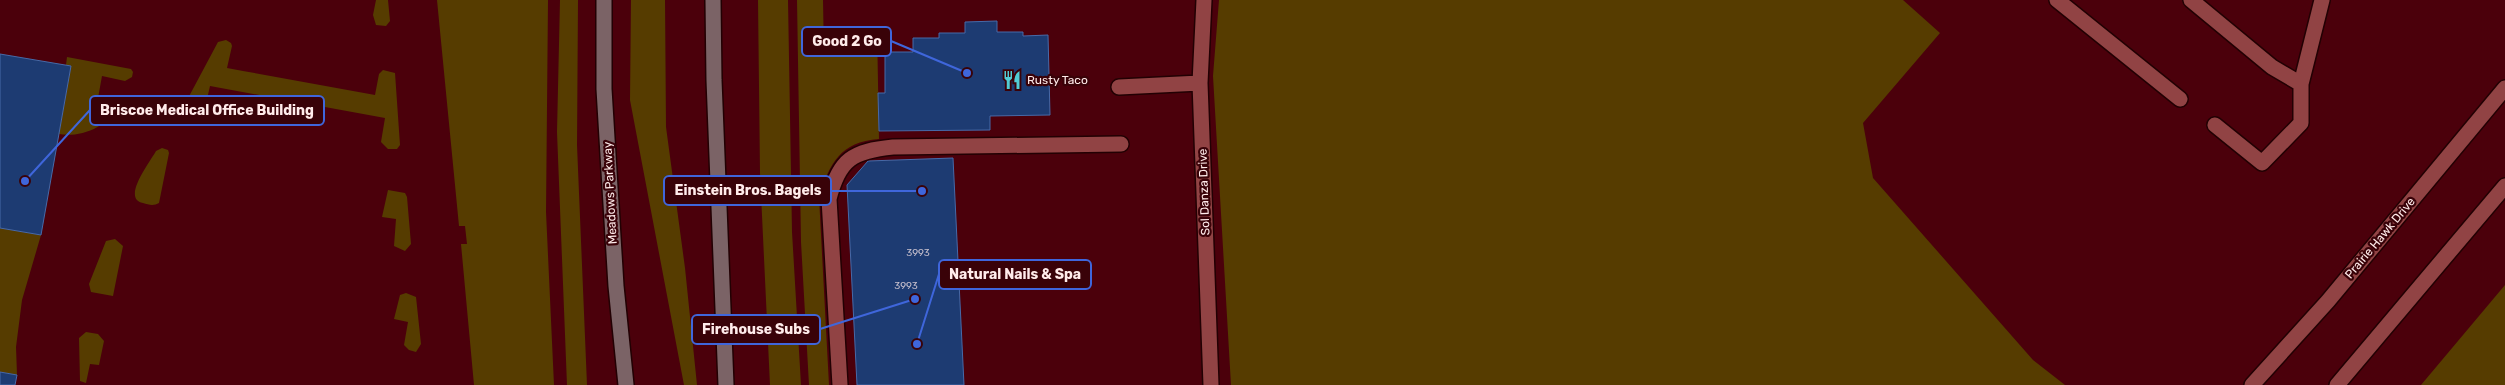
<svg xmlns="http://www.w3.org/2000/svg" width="2505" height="385" font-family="Rubik,sans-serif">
	<rect width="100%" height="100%" fill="#4b000b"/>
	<path fill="#563c00" d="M376 0H388L390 21 386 26 376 25 373 15Z
		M437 0H548L546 212 554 385H474L461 244H467L465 226H459Z
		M560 0H578L577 145 587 385H567L557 132Z
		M631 0H665L666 127 685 268 697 385H684L630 100Z
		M758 0H788L792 232 801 385H770L760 173Z
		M797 0H823L824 56 862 55V27H877L879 139C840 142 830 163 819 197L829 385H809L801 242Z
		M1219 0H1903L1940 33 1863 123 1873 178 2033 360 2065 385H1231L1213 76Z
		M226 40 231 43 232 46 227 68 243 71 375 95 379 74 383 70 395 73 400 145 397 149H388L381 142 385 118 210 86 204 112C198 116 192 113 187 109L186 102 218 42Z
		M67 57 131 69 133 72 132 77 125 81 102 76 98 98 113 102C115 127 78 138 59 134L71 66 66 65Z
		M162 148 168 150 169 153 159 203C154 206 149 205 143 203 121 199 150 162 156 151Z
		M388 190 405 193 407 197 411 244 405 251 394 246 396 219 382 217Z
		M0 228 41 235 22 300 16 347 17 375 0 372Z
		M115 239 123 246 113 296 91 292 89 284 106 241Z
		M2505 285V385H2421Z
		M406 293 416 297 421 344 416 352 409 350 404 345 408 322 394 319 400 295Z
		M86 332 98 334 104 341 99 365 90 364 86 383 80 381 79 338Z"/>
	<path fill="#1d3b72" stroke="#476aa8" d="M997 21V32H1023V36L1048 35 1050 115 990 116V130L879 131 878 93H885V52H913V38H939V33H965V22Z
		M0 54 71 66 41 235 0 228Z
		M953 158 964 385H857L847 185 868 161Z
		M0 372 17 375 15 385H0Z"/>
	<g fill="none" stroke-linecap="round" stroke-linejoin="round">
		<g stroke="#220003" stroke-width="18">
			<path id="service" d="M1204 0 1200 83 1211 385
				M2057 0 2180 99
				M2191 0 2272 67 2301 84
				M1119 87 1200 83
				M2215 125 2262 163 2301 123V84L2322 0
				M840 385 829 199C839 159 853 151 893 147L1121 144"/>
		</g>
		<g stroke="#220003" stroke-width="18">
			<path id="tertiary" d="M2252 385 2328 301 2505 88
				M2337 385 2505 186"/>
		</g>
		<g stroke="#220003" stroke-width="18">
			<path id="secondary" d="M604 0V89L616 286 626 385
				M713 0 714 80 726 385"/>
		</g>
		<use href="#service" stroke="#914344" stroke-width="15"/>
		<use href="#tertiary" stroke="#914344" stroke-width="15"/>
		<use href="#secondary" stroke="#7b6366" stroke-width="15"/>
	</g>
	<defs>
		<g id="restaurant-bare" transform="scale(1.5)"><path d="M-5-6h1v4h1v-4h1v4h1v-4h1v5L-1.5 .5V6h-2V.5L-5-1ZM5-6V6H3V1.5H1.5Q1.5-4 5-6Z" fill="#51ccd4" stroke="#390208" stroke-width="2.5" paint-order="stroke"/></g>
	</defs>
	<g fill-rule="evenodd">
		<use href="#restaurant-bare" x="1012" y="80"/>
	</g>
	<g text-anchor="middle" stroke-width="4.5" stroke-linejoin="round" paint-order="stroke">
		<g font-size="10" fill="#c6bfcc">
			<text x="918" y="256">3993</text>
			<text x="906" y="289">3993</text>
		</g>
		<g font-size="12" fill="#ffebea" stroke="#390208" text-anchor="start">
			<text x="1027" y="84">Rusty Taco</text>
		</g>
		<g font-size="12" fill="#ffebea" stroke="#390208">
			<text transform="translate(1204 192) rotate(-92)" y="4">Sol Danza Drive</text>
			<text transform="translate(610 193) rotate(-93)" y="4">Meadows Parkway</text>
			<text transform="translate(2380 238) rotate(-50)" y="4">Prairie Hawk Drive</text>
		</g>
	</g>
	<path fill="none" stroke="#3f66db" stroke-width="2" d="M967 73L891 41M25 181L90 110M922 191L831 191M917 344L939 274M915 299L820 329"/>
	<g fill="#3f66db" stroke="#390208" stroke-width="2">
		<circle cx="967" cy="73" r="5"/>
		<circle cx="25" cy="181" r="5"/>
		<circle cx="922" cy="191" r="5"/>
		<circle cx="917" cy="344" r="5"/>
		<circle cx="915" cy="299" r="5"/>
	</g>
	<g fill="#390208" stroke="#3f66db" stroke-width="2">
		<rect x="802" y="27" width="89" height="29" rx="5"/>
		<rect x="90" y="96" width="234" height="29" rx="5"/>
		<rect x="664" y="176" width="167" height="29" rx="5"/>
		<rect x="939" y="260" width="152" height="29" rx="5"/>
		<rect x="692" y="315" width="128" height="29" rx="5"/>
	</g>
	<g font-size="14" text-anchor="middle" font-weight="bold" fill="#ffebea">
		<text x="847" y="46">Good 2 Go</text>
		<text x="207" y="115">Briscoe Medical Office Building</text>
		<text x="748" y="195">Einstein Bros. Bagels</text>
		<text x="1015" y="279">Natural Nails &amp; Spa</text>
		<text x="756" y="334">Firehouse Subs</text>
	</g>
</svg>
